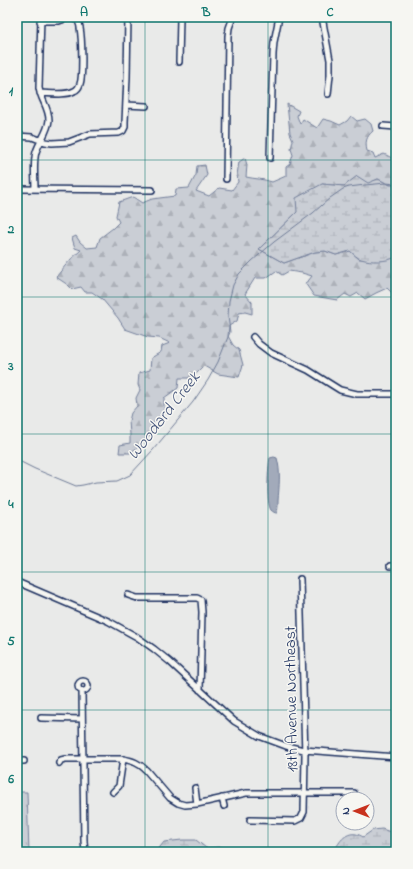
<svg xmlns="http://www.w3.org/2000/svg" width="413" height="869" font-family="'Indie Flower',sans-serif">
	<defs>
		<pattern id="grass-tufts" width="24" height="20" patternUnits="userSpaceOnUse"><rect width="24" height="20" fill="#caced5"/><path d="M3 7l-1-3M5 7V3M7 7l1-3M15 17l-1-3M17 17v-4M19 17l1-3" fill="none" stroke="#adb1b9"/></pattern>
		<pattern id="forest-firs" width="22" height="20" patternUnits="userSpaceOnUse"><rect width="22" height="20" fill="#caced5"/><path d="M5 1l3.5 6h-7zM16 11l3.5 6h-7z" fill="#adb1b9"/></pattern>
		<pattern id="wetland-marsh" width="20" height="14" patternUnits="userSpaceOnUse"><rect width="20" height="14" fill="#caced5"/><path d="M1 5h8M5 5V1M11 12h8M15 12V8" fill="none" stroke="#adb1b9"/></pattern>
	</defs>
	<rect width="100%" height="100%" fill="#e9eae9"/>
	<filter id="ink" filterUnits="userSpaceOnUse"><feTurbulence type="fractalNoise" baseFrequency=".025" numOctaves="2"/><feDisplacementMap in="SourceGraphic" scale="8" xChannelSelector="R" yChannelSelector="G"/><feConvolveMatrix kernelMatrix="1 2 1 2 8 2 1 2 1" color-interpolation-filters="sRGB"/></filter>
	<g filter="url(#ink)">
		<path fill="url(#grass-tufts)" stroke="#727e9a" d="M17 792H27L29 852H17Z"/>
		<path fill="url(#forest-firs)" stroke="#727e9a" d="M287 104 299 111 297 116 300 124 303 119 317 128 323 119 331 121 340 125 347 121 351 116 357 121 365 119 371 124 373 131C366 137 365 142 367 151L373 153 375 158 384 154 396 160V185H390L378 179 368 184 357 177 344 186 322 184 297 212 259 249 284 263 315 252 325 251 336 255 350 251 359 259 393 258 396 257V290L392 293 387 288 376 293 365 299 358 293 351 297 345 294 337 300 314 296 305 283 309 280 312 276 302 273 289 271 282 275 276 271 266 278H255L245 294 252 302V314L245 312 239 313 237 321 229 326 228 336 233 345 239 350 243 365 239 377 218 374 204 366 192 378H179L178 388 164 398V413L151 425V434L139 446 130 453H119L120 445 130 443V434L129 421 131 413 137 406 136 398 140 390 138 385 139 373 150 370 151 358 161 352 162 346 170 343 159 338 148 337 125 329 118 318 102 299 92 292H85L81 287 72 289 68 285 56 277 70 260 81 250 75 248 72 238 76 236 80 242 87 248 97 247 100 238 113 228 119 222 116 216 119 202 133 197 142 203 152 199 175 196 176 189 189 188 196 175 197 166 205 165 207 175 196 191 209 196 219 188 232 190 238 182 237 175 239 162 245 158 247 165 246 177C255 179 264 179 272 182L286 176V167L290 164 293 155 291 149 293 140 290 133Z"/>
		<path fill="url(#wetland-marsh)" stroke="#727e9a" d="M357 176 368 183 378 179 390 185H396V257C386 262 371 262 361 259 357 258 354 254 350 251L336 255 325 251 315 252 284 263 259 249 297 212 296 198 322 184 344 186Z
			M382 829 396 834V851H391L384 850 373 852 370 850 368 852H334C338 843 345 832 356 834 357 834 362 836 363 837L373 830Z
			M182 840H196L206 848 221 847 230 852H156L164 842Z"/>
		<path fill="#a2aaba" stroke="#6c7995" d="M274 457 277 458C281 472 279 486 278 501 278 505 278 509 277 513 275 513 273 512 271 510 266 503 268 467 270 458Z"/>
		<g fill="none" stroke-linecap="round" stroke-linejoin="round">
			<path stroke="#6c7995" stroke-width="1" d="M17 460 35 469 76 486 83 485 96 482 117 481 130 475 153 450 193 402 208 380 218 362 230 332 228 316 229 301 233 285 239 274 252 261 274 242 313 213 330 198 343 189 349 187 365 185 386 183 396 184"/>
			<g stroke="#1b2f5e" stroke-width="8">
				<path id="minor" d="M322 17 330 60V75L328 94
					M40 21H59L70 17
					M179 62 180 17
					M40 93C49 93 66 96 74 91 77 90 79 87 80 84 83 76 82 38 80 28 80 24 78 21 76 17
					M126 105 146 106
					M383 126 396 127
					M17 136 32 137 45 142 52 143 69 142 90 134 119 133 123 131 125 127V122L127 77 128 17
					M270 158 273 54 274 42 279 17
					M226 179 228 36 229 28 233 17
					M17 189 152 190
					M35 189C35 177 33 163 36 152 40 140 48 132 49 120 49 108 41 100 39 88L41 17
					M253 337 259 344 271 353 308 370 340 390 357 394H396
					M390 566H396
					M17 582 108 621 137 637 154 649 170 662 234 721 259 736 286 746 304 750 396 757
					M128 595 137 598H197L201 600 202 612 200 690
					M78 686a5 5 0 1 1 10 0a5 5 0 1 1-10 0Z
					M82 691 84 841 85 852
					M41 718 82 719
					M17 761H24
					M59 763 61 760 65 759H123C133 761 139 763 146 770L170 798 178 803 185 805 197 804 246 793H354
					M195 788 197 804
					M113 792 119 786 123 759
					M222 798 224 806
					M250 820 295 821 301 818 304 812 305 755 300 579"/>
			</g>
			<use href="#minor" stroke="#f6f6f2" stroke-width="5"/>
		</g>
	</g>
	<path fill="none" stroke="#0f766e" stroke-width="1" stroke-opacity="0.55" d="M145 17V852M268 17V852M17 160H396M17 297H396M17 434H396M17 572H396M17 710H396"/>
	<g text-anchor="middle" stroke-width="3" stroke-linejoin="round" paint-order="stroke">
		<g font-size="16" fill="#1b2f5e" stroke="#f6f6f2">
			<text transform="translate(290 699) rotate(-91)" y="6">18th Avenue Northeast</text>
		</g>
		<g font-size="17" font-style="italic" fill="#44547a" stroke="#f6f6f2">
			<text transform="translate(163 415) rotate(-52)" y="6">Woodard Creek</text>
		</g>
	</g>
	<rect width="413" height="869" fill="none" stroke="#f6f6f2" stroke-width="44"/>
	<g transform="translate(355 811) rotate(270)"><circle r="19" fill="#f6f6f2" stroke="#9ea6b7"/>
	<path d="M0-3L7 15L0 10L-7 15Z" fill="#c8321e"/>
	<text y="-6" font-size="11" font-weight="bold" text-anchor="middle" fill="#1b2f5e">N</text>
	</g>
	<rect x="22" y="22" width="369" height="825" fill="none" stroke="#0f766e" stroke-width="1.5"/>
	<g font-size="13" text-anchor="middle" font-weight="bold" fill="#0f766e">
		<text x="84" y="16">A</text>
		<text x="206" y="16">B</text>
		<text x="330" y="16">C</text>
		<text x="11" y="95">1</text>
		<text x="11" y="233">2</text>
		<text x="11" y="370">3</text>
		<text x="11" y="508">4</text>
		<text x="11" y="645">5</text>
		<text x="11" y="783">6</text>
	</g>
</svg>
